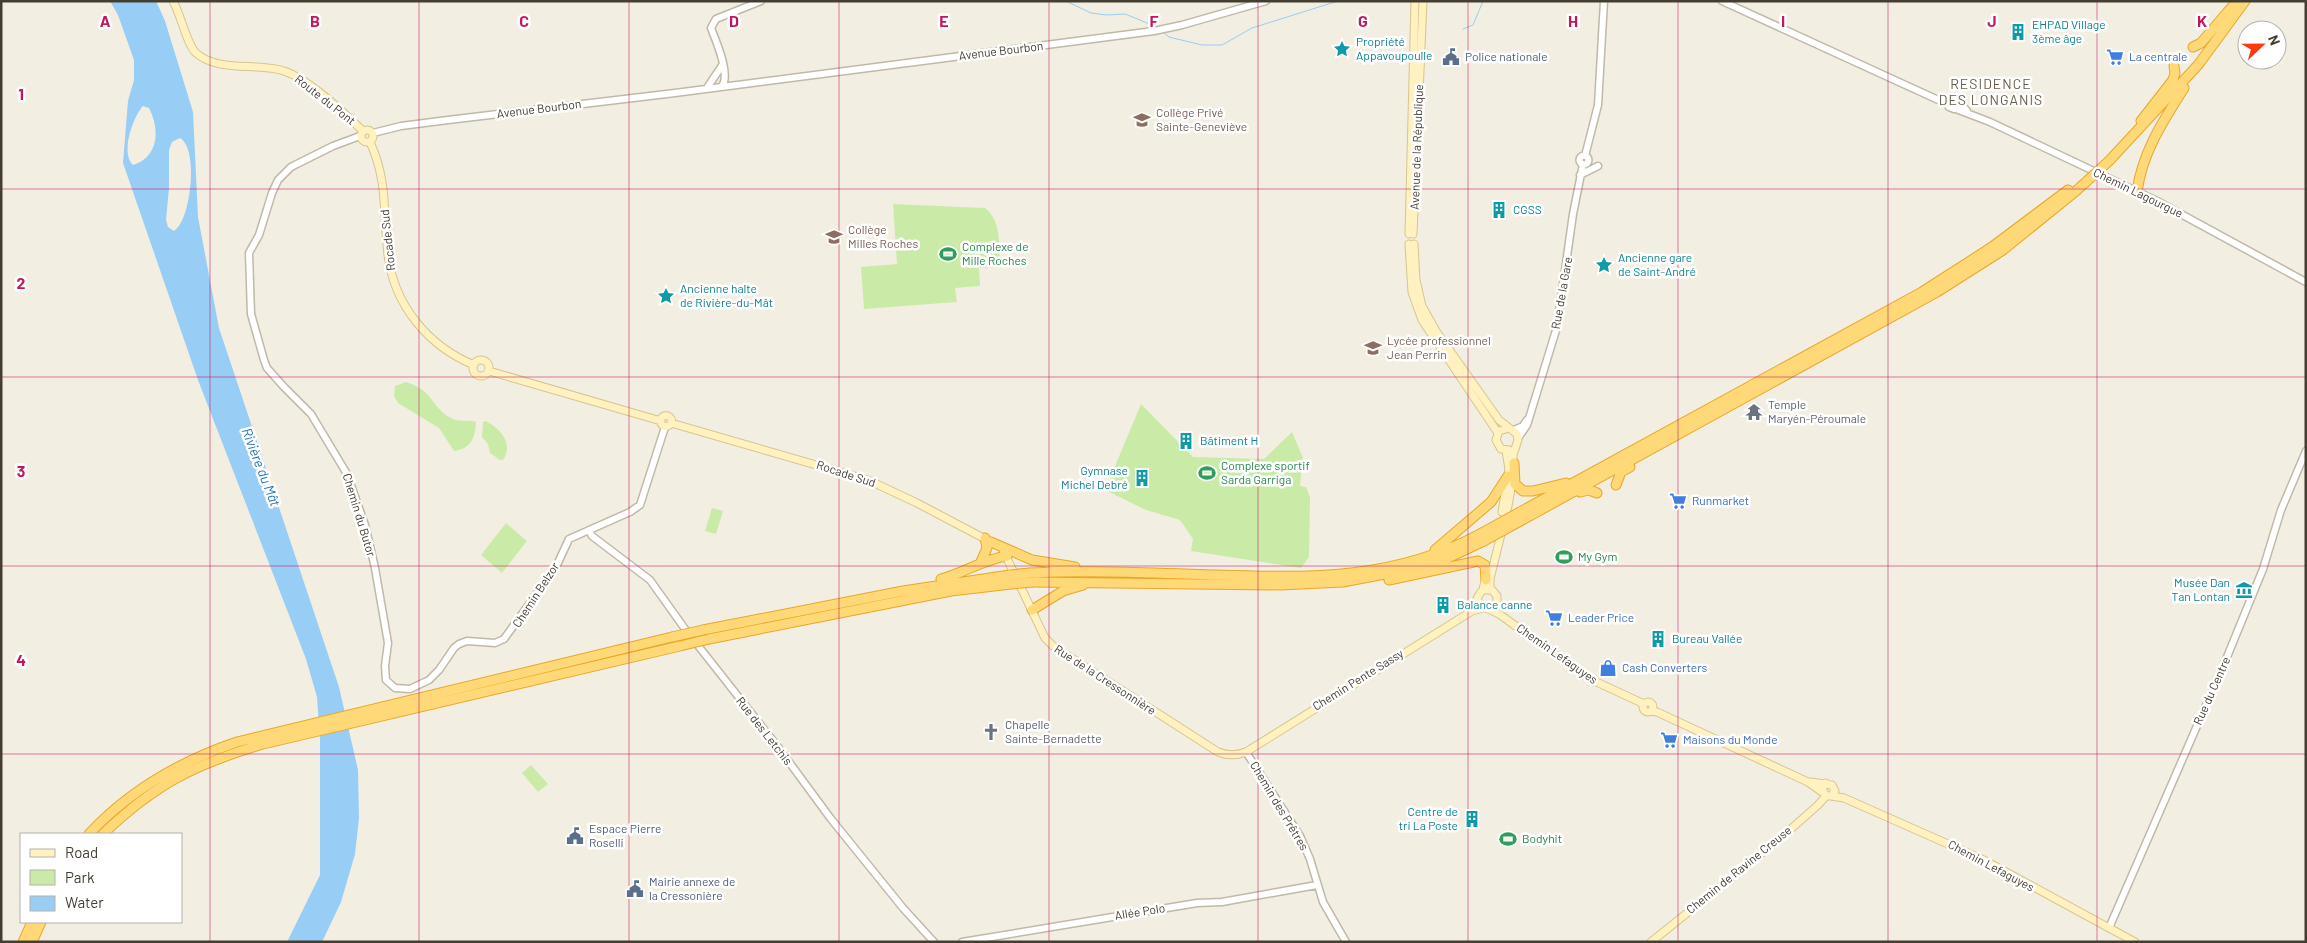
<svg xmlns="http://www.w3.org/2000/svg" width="2307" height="943" font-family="Barlow,sans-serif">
	<rect width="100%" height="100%" fill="#f3eee2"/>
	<path fill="#caeba7" d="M893 204 985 208C1002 221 999 248 1000 267L979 268 980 286 955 288 957 302 864 309 861 267 897 264Z
		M406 382C434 391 430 405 449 417 458 423 468 419 476 422 475 438 471 449 454 451L439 428 398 403 394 396 395 386Z
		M1141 404 1193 457 1264 459 1292 432 1303 458 1300 486 1306 487 1310 497 1309 557 1301 568 1191 551 1193 539 1180 520 1146 510 1105 490Z
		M486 421C501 429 514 444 503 460H500L490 453 488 444 482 437 483 422Z
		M712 508 723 511 716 534 705 531Z
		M506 523 527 541 502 573 481 555Z
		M531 765 548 784 538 792 522 773Z"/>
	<path fill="#98cdf5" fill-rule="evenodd" d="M110 1H156L165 21 193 112 198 217 219 328 339 687 358 770 359 818 355 854 341 902 322 942H287L320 875V739L317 697 306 659 198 380 123 163 128 101 134 80V60L118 15ZM143 106 149 108C160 129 159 157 133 165 120 153 133 117 143 106ZM180 138C199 148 191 221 174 231L168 227 166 220 169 188V150L172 142Z"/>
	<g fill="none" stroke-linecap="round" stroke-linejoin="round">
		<path stroke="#98cdf5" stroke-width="1" d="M1066 1 1091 13 1107 15 1125 14 1157 27
			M1463 29 1473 25 1483 1
			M1162 31 1169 37 1202 45H1222L1252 28 1338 1"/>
		<g stroke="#c1b9a7" stroke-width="9">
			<path id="tertiary" d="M1722 1 1947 104
				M722 86C731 75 716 41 711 28L716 19 761 1
				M707 88 723 64
				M1959 102 1958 106 1954 109 1949 107 1947 104 1949 98 1955 97 1967 111
				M1956 109 1990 122 2157 201 2306 282
				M373 133 401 126 448 120 675 93 1154 31 1182 25 1266 1
				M360 136 333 146 291 167 278 180 272 193 259 235 249 253 251 314 264 360 267 368 284 387 311 414 347 474 365 525 375 568 388 643 385 666 386 680 395 688 410 689 429 680 439 670 454 648 459 644 467 641 495 643 504 639 556 567 569 539 630 512 640 505 665 427
				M1579.5 160a4.5 4.5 0 1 1 9 0a4.5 4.5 0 1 1-9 0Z
				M1585 156 1598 105 1604 1
				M1580 175 1598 166
				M1514 430 1523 426 1527 420
				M1518 438 1527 425 1557 327 1573 214 1583 164
				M589 530 592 536 650 580 685 629 778 747 831 819 903 908 934 942
				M1246 752 1300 836 1310 859 1323 902 1346 942
				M2109 928 2227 657 2263 569 2281 510 2306 451
				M962 942 1197 903 1222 902 1317 885"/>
		</g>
		<g stroke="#d6c58e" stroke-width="9">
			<path id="secondary" d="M173 1C181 15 187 45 196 53 219 73 257 62 284 71 309 79 344 113 363 131
				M361 136a6 6 0 1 1 12 0a6 6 0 1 1-12 0Z
				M370 142C388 181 383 213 388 255 394 305 428 346 474 365
				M1409 234 1415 1
				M1413 234 1423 1
				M1409 244 1412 292 1422 320 1498 433
				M1414 244 1416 280 1422 306 1436 331 1499 420 1517 434 1518 440 1513 455V466
				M473 368a8 8 0 1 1 16 0a8 8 0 1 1-16 0Z
				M489 371 661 421
				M660.5 421a5.5 5.5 0 1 1 11 0a5.5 5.5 0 1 1-11 0Z
				M671 423 868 480 917 503 989 541
				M1509 428 1499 431 1496 440 1501 449 1509 450
				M1502 512 1509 469 1506 451
				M1004 552 1045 638 1053 646 1218 752C1228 756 1236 756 1246 752L1472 611 1483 608
				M1490 589V579L1508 506 1513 477
				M1483 590 1486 576
				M1488 609 1499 614 1588 678 1644 704
				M1472 611C1475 604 1477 595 1483 590H1492L1497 596V603L1491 608H1483L1478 601
				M1643 707a5 5 0 1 1 10 0a5 5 0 1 1-10 0Z
				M1651 711 1657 712 1808 782 1822 792
				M1811 782 1832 785 1835 791 1831 796H1826L1822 789 1826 783
				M1831 796 1844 798 1984 860 2135 942
				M1651 942 1783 836 1818 805 1826 796"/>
		</g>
		<g stroke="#e9a726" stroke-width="11">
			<path id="trunk" d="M2193 47 2201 43 2237 1
				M2141 121 2173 80 2175 73 2174 66
				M2109 161 2198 65 2245 1
				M2137 192C2142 153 2163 121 2184 88
				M1514 463 1515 484 1523 491H1533L1566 483
				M1616 485 1621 472 1630 467
				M1580 492 1589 490 1597 493
				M1520 512 1922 292 1992 247 2068 190
				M1524 519 1937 292 2003 250 2076 191
				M991 542 1032 560 1075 567
				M1435 550 1491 502 1508 476
				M980 564 987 548 985 538
				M1030 573C1092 570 1155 573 1216 575 1310 578 1395 580 1480 534
				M941 579C964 573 984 559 1007 556
				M1389 580 1478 561 1485 565 1486 580
				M1033 582 1281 585 1343 582 1421 567 1448 558 1484 541
				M1032 610 1063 591 1083 585
				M703 630 903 591 1010 575
				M709 639 951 591 1011 584
				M89 834C130 790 181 761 237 742L672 637
				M103 834C155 784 195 764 263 744L680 646
				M23 942 32 922
				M32 942 41 922"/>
		</g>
		<use href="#tertiary" stroke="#fff" stroke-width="6"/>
		<use href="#secondary" stroke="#fff1c0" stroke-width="7"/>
		<use href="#trunk" stroke="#ffd878" stroke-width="9"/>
		<g stroke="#e9a726" stroke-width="11" stroke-linecap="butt">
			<path id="trunk-bridge" d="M2076 191 2109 161
				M1480 534 1520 512
				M1484 541 1524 519
				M1010 575 1030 573
				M1011 584 1033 582
				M672 637 703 630
				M680 646 709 639"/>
		</g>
		<use href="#trunk-bridge" stroke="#ffd878" stroke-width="9"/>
	</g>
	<path fill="none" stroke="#c2185b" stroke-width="1" stroke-opacity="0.55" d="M210 1V942M419 1V942M629 1V942M839 1V942M1049 1V942M1258 1V942M1468 1V942M1678 1V942M1888 1V942M2097 1V942M1 189H2306M1 377H2306M1 566H2306M1 754H2306"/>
	<defs>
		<g id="building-bare" transform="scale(1.35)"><path d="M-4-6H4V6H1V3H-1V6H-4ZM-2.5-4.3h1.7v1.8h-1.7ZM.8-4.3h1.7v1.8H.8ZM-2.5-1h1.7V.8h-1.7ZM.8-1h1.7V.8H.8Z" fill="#0f9aa8" stroke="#fff" stroke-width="2.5" paint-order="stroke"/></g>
		<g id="sight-bare" transform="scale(1.35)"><path d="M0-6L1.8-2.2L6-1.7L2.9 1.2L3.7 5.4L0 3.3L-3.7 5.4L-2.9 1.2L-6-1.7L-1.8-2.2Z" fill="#0f9aa8" stroke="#fff" stroke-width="2.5" paint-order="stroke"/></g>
		<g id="civic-bare" transform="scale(1.35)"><path d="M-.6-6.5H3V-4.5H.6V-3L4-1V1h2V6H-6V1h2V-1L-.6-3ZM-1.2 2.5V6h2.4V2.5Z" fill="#5c6f8a" stroke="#fff" stroke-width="2.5" paint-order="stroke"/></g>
		<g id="supermarket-bare" transform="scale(1.35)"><path d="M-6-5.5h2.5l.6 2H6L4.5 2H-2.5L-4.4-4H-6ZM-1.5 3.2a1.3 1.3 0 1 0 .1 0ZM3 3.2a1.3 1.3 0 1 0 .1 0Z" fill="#3f7fe0" stroke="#fff" stroke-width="2.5" paint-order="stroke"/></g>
		<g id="school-bare" transform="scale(1.35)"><path d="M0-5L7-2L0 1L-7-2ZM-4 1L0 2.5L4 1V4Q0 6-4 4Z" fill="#8d6e63" stroke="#fff" stroke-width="2.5" paint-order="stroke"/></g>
		<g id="stadium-bare" transform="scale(1.35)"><path d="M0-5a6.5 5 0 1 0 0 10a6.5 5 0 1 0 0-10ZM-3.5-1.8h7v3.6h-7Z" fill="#2e9e5b" stroke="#fff" stroke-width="2.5" paint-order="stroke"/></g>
		<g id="temple-bare" transform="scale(1.35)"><path d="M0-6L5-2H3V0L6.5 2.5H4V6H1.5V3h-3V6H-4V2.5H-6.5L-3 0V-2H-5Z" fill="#6b7280" stroke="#fff" stroke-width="2.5" paint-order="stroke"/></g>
		<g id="museum-bare" transform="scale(1.35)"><path d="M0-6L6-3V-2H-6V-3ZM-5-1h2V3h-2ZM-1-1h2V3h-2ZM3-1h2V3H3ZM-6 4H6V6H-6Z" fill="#0f9aa8" stroke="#fff" stroke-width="2.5" paint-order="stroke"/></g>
		<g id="shop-bare" transform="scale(1.35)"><path d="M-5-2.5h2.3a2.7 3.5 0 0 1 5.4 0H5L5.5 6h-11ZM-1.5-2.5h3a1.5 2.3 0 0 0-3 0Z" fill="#3f7fe0" stroke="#fff" stroke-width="2.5" paint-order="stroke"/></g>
		<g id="church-bare" transform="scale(1.35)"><path d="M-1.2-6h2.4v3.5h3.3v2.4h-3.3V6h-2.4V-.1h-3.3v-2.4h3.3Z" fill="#6b7280" stroke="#fff" stroke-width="2.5" paint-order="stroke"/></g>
	</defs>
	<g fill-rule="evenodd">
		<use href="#building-bare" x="2018" y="32"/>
		<use href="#sight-bare" x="1342" y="49"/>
		<use href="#civic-bare" x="1451" y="57"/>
		<use href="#supermarket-bare" x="2115" y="57"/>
		<use href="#school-bare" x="1142" y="120"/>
		<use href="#building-bare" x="1499" y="210"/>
		<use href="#school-bare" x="834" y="237"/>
		<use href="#stadium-bare" x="948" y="254"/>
		<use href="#sight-bare" x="1604" y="265"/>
		<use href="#sight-bare" x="666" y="296"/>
		<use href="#school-bare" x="1373" y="348"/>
		<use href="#temple-bare" x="1754" y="412"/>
		<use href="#building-bare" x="1186" y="441"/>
		<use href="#stadium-bare" x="1207" y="473"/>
		<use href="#building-bare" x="1142" y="478"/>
		<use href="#supermarket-bare" x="1678" y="501"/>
		<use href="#stadium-bare" x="1564" y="557"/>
		<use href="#museum-bare" x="2244" y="590"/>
		<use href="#building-bare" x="1443" y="605"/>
		<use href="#supermarket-bare" x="1554" y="618"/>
		<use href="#building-bare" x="1658" y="639"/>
		<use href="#shop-bare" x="1608" y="668"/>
		<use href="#church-bare" x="991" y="732"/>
		<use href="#supermarket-bare" x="1669" y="740"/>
		<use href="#building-bare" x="1472" y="819"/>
		<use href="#civic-bare" x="575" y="836"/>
		<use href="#stadium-bare" x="1508" y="839"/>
		<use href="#civic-bare" x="635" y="889"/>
	</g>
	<g text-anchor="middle" stroke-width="5" stroke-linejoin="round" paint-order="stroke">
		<g font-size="12" fill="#0d838f" stroke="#fff" text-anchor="start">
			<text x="2032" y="29">EHPAD Village<tspan x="2032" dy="14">3ème âge</tspan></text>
			<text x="1356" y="46">Propriété<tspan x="1356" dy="14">Appavoupoulle</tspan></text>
			<text x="1513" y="214">CGSS</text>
			<text x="1618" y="262">Ancienne gare<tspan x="1618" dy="14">de Saint-André</tspan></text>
			<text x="680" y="293">Ancienne halte<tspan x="680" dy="14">de Rivière-du-Mât</tspan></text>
			<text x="1200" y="445">Bâtiment H</text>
			<text x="1128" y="475" text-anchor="end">Gymnase<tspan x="1128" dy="14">Michel Debré</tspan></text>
			<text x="2230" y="587" text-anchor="end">Musée Dan<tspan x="2230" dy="14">Tan Lontan</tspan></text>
			<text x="1457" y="609">Balance canne</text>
			<text x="1672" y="643">Bureau Vallée</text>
			<text x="1458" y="816" text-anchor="end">Centre de<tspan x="1458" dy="14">tri La Poste</tspan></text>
		</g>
		<g font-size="12" fill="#443e32" stroke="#fff">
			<text transform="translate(1001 51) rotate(-7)" y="4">Avenue Bourbon</text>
			<text transform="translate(325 100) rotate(38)" y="4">Route du Pont</text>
			<text transform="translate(539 109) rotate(-7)" y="4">Avenue Bourbon</text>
			<text transform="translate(1417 147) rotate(-88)" y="4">Avenue de la République</text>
			<text transform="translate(2138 193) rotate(26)" y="4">Chemin Lagourgue</text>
			<text transform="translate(388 240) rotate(-96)" y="4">Rocade Sud</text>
			<text transform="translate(1562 293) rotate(-80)" y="4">Rue de la Gare</text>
			<text transform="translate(846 474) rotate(18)" y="4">Rocade Sud</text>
			<text transform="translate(359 515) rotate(73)" y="4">Chemin du Butor</text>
			<text transform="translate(536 595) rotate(-57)" y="4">Chemin Belzor</text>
			<text transform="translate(1557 654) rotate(35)" y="4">Chemin Lefaguyes</text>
			<text transform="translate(1105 680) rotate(33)" y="4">Rue de la Cressonnière</text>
			<text transform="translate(1358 680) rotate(-32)" y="4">Chemin Pente Sassy</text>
			<text transform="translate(2212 691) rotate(-66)" y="4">Rue du Centre</text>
			<text transform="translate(764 731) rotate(52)" y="4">Rue des Letchis</text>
			<text transform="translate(1279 806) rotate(59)" y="4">Chemin des Prêtres</text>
			<text transform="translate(1991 866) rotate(28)" y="4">Chemin Lefaguyes</text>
			<text transform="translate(1739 870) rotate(-39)" y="4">Chemin de Ravine Creuse</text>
			<text transform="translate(1140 912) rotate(-9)" y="4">Allée Polo</text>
		</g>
		<g font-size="12" fill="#4e5e75" stroke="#fff" text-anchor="start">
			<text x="1465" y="61">Police nationale</text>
			<text x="589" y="833">Espace Pierre<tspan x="589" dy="14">Roselli</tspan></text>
			<text x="649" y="886">Mairie annexe de<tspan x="649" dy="14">la Cressonière</tspan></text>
		</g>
		<g font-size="12" fill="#366cbe" stroke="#fff" text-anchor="start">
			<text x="2129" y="61">La centrale</text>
			<text x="1692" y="505">Runmarket</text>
			<text x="1568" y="622">Leader Price</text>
			<text x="1622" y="672">Cash Converters</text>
			<text x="1683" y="744">Maisons du Monde</text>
		</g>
		<g font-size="12" fill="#785e54" stroke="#fff" text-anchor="start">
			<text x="1156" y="117">Collège Privé<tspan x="1156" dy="14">Sainte-Geneviève</tspan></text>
			<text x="848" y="234">Collège<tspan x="848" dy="14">Milles Roches</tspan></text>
			<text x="1387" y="345">Lycée professionnel<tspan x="1387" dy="14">Jean Perrin</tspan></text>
		</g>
		<g font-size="12" fill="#27864d" stroke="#fff" text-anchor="start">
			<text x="962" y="251">Complexe de<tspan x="962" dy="14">Mille Roches</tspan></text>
			<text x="1221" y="470">Complexe sportif<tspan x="1221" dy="14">Sarda Garriga</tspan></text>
			<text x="1578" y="561">My Gym</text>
			<text x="1522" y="843">Bodyhit</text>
		</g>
		<g font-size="12" fill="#5b616d" stroke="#fff" text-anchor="start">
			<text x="1768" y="409">Temple<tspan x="1768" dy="14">Maryén-Péroumale</tspan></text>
			<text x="1005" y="729">Chapelle<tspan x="1005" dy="14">Sainte-Bernadette</tspan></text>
		</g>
		<g font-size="14" letter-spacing="1" fill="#685c49" stroke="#fff">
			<text x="1991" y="89">RESIDENCE<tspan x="1991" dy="16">DES LONGANIS</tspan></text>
		</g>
		<g font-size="14" font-style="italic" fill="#2475b7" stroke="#fff">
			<text transform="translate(261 467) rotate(69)" y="5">Rivière du Mât</text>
		</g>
	</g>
	<g font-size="16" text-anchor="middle" font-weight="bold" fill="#c2185b" stroke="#fff" stroke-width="5" stroke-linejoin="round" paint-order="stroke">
		<text x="105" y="27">A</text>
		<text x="315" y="27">B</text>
		<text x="524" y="27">C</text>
		<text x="734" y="27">D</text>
		<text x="944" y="27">E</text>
		<text x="1154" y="27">F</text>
		<text x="1363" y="27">G</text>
		<text x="1573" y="27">H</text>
		<text x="1783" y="27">I</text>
		<text x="1992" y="27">J</text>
		<text x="2202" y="27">K</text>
		<text x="21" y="100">1</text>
		<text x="21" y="289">2</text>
		<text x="21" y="477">3</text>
		<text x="21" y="666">4</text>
	</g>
	<rect width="2307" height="943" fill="none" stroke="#443e32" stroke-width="5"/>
	<rect x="20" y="833" width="162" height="90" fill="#ffffff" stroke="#b4b2ad"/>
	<rect x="30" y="849" width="25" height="8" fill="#fff1c0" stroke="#b4b2ad"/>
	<text x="65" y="858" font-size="15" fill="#443e32">Road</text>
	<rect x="30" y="870" width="25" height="15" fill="#caeba7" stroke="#b4b2ad"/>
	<text x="65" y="883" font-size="15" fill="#443e32">Park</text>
	<rect x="30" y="896" width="25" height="15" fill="#98cdf5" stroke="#b4b2ad"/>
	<text x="65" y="908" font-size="15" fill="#443e32">Water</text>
	<g transform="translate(2262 45) rotate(68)"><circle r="24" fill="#ffffff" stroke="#b4b2ad"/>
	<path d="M0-4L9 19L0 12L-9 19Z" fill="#ff380d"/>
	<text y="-8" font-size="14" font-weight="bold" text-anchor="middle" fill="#443e32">N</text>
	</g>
</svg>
